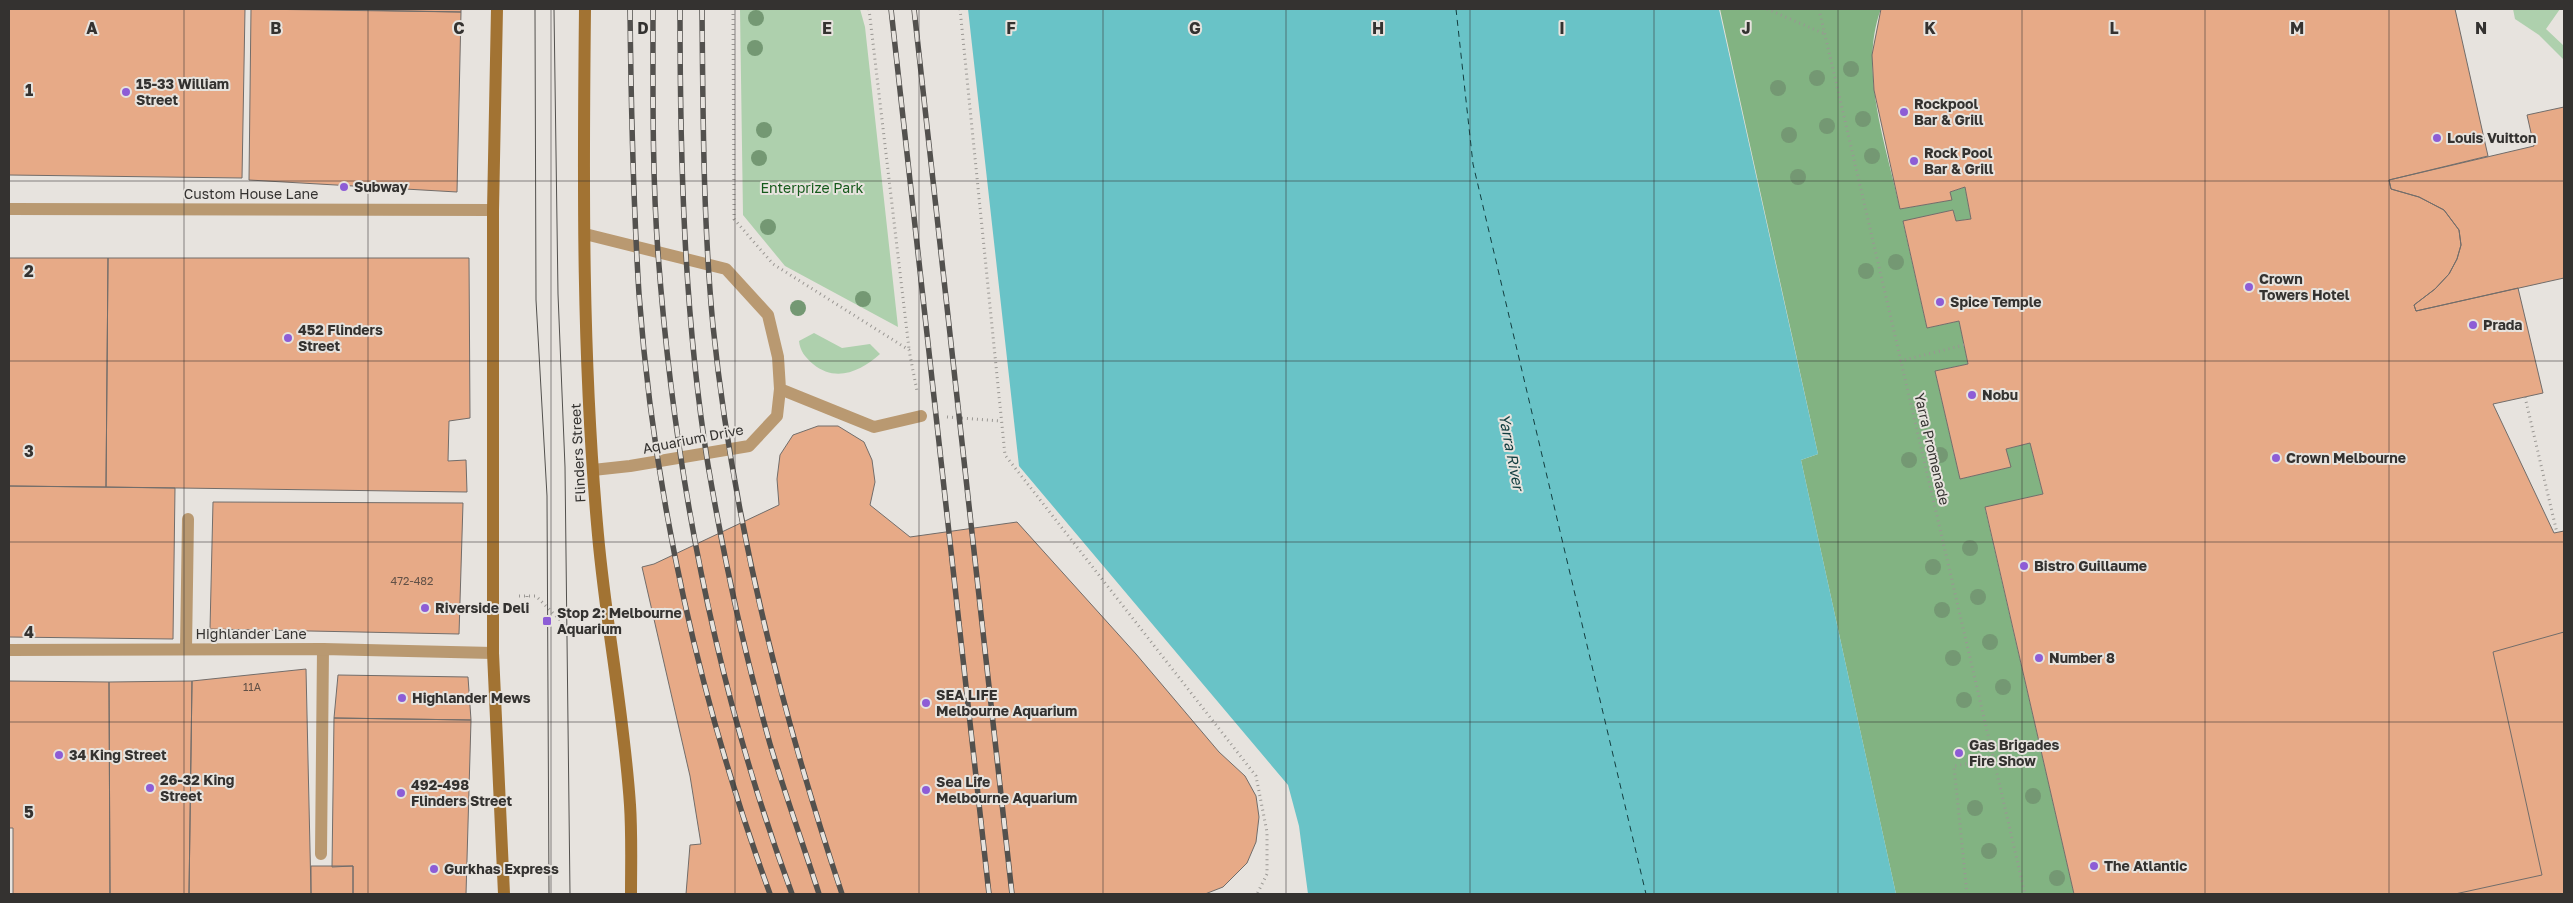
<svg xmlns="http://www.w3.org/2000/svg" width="2573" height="903" font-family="'Golos Text',sans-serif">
	<rect width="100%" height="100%" fill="#e7e3de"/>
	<path fill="#aed0ad" d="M740 9H860L865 27 898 327 785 266 743 215Z
		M2513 9H2560L2546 29 2564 46V60L2539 35 2515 19Z
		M814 333 842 348 870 344 880 354C861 371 836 383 813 364 805 357 800 351 799 341Z"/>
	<path fill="#82b382" d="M1720 9H1881C1858 69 1887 148 1900 209L1951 200 1950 192 1965 187 1971 219 1956 221 1953 210 1903 222 1927 328 1959 321 1968 364 1935 371 1960 479 2010 467 2006 449 2030 443 2043 494 1985 508 2074 894H1896L1801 460 1818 454Z"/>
	<path fill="#69c3c7" d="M968 9H1719L1818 454 1801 460 1896 894H1308L1299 826 1288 785 1019 466Z"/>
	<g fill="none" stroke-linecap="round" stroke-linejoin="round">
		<path stroke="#133e40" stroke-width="1" stroke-dasharray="6 5" stroke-linecap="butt" d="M1456 9 1473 164 1646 894"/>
	</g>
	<path fill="#e7aa87" stroke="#726d6a" d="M9 9H245L242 178 9 175Z
		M251 9 461 12 457 192 249 180Z
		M306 9H461V12Z
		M1881 9H2455L2488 156 2389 180 2391 189 2419 197 2444 210 2459 230 2461 245 2457 259 2449 274 2435 289 2414 305 2416 311 2518 288 2543 393 2493 404 2554 533 2564 531V894H2074L1985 507 2043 494 2030 443 2006 449 2011 467 1960 479 1935 371 1968 364 1959 321 1927 328 1903 221 1953 210 1956 221 1971 219 1965 187 1950 192 1952 200 1900 209 1874 90 1872 55Z
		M2564 107V280V278L2416 311 2414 305 2435 289 2449 274 2457 259 2461 245 2459 230 2444 210 2419 197 2391 189 2389 180 2534 146 2527 115Z
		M9 258H108L106 487 9 486Z
		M108 258H469L470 418 449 421 448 461 466 460 467 492 106 487Z
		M818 426H838L864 442 872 460 875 482 870 505 910 537 1017 522 1136 654 1219 752 1245 776 1256 796 1259 817 1256 842 1247 863 1223 887 1205 894H686L690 845 701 844 690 776 642 567 654 564 779 505 777 479 780 455 793 435Z
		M9 486 175 488 173 639 9 637Z
		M213 502 463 503 459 634 210 629Z
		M2564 632V894H2455L2542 875 2493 652Z
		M306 669 311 894H189L192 681Z
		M338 675 468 677 471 720 334 718Z
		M9 681 109 682 110 894H13V828H9Z
		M192 681 189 894H110L109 682Z
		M334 718 471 720 466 894H353V866L332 867Z
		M311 866H353V894H311Z"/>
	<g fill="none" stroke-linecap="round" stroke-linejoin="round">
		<path stroke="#9a9793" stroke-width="3" stroke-dasharray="1 4" stroke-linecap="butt" d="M733 9 734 219 773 264 909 350 917 391
			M869 9 909 349
			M960 9 1005 455 1256 776 1267 832V874L1257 894
			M1767 9 1825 34
			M1819 9 2025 894
			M1900 361 1964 345
			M2525 397 2557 533
			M947 417 1001 421
			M519 596H536L567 627 582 628
			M527 596V615
			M1967 894 1954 766 1993 759"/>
		<path stroke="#b99971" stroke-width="12" d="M585 234 726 269 768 315 778 357 780 389 777 416 749 446 630 466 593 470
			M780 389 874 427 921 416
			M186 649 188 519
			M321 854 323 649"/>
		<path stroke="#b99971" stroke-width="12" d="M9 209 493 210
			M9 650 323 649 493 653"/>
		<path stroke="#a27333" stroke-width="12" d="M497 9 493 210V653L504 894
			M585 9C583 184 582 360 598 535 606 625 624 714 630 805 632 835 631 865 631 894"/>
		<path stroke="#53514e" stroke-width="1" d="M535 9 536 300 547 496 549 894
			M554 9 558 294 565 467 570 894"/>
		<g stroke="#53514e" stroke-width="5.5">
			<path id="rail" d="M630 9C631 104 633 199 639 294 654 498 700 703 770 894
				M653 9C653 90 652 172 658 253 674 471 716 690 792 894
				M680 9C680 161 684 315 708 465 724 559 744 652 770 744 785 794 803 844 819 894
				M702 9C703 114 703 220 713 326 733 520 780 709 842 894
				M891 9 989 894
				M914 9 1012 894"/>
		</g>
		<use href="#rail" stroke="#e7e3de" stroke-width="4" stroke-dasharray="11" stroke-linecap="butt"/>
	</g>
	<g fill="#749873">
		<circle cx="756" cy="18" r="8"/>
		<circle cx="755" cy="48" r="8"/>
		<circle cx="1851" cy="69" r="8"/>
		<circle cx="1817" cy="78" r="8"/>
		<circle cx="1778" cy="88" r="8"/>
		<circle cx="1863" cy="119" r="8"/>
		<circle cx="1827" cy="126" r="8"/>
		<circle cx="764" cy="130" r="8"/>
		<circle cx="1789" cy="135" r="8"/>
		<circle cx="1872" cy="156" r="8"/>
		<circle cx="759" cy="158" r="8"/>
		<circle cx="1798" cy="177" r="8"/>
		<circle cx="768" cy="227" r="8"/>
		<circle cx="1896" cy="262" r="8"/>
		<circle cx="1866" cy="271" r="8"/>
		<circle cx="863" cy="299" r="8"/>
		<circle cx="798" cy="308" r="8"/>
		<circle cx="1940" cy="455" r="8"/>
		<circle cx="1909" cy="460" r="8"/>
		<circle cx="1970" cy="548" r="8"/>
		<circle cx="1933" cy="567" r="8"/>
		<circle cx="1978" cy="597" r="8"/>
		<circle cx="1942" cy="610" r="8"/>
		<circle cx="1990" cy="642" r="8"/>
		<circle cx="1953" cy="658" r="8"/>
		<circle cx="2003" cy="687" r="8"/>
		<circle cx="1964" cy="700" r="8"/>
		<circle cx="2033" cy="796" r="8"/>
		<circle cx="1975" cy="808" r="8"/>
		<circle cx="1989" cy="851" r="8"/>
		<circle cx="2057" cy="878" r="8"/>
	</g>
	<path fill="none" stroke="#343230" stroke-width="1" stroke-opacity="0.55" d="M184 9V894M368 9V894M551 9V894M735 9V894M919 9V894M1103 9V894M1286 9V894M1470 9V894M1654 9V894M1838 9V894M2022 9V894M2205 9V894M2389 9V894M9 181H2564M9 361H2564M9 542H2564M9 722H2564"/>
	<g fill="#8d5dd6" stroke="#e7e3de" stroke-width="2">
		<circle cx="126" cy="92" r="5"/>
		<circle cx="1904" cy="112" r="5"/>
		<circle cx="2437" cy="138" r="5"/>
		<circle cx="1914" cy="161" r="5"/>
		<circle cx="344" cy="187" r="5"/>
		<circle cx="2249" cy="287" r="5"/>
		<circle cx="1940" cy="302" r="5"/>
		<circle cx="2473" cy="325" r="5"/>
		<circle cx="288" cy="338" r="5"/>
		<circle cx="1972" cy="395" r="5"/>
		<circle cx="2276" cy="458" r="5"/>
		<circle cx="2024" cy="566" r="5"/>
		<circle cx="425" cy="608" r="5"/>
		<rect x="542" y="616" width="10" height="10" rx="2.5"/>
		<circle cx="2039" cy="658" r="5"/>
		<circle cx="402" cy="698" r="5"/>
		<circle cx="926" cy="703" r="5"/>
		<circle cx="1959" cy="753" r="5"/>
		<circle cx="59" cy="755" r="5"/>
		<circle cx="150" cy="788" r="5"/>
		<circle cx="926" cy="790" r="5"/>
		<circle cx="401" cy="793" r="5"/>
		<circle cx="2094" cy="866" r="5"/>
		<circle cx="434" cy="869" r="5"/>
	</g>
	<g text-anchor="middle" stroke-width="4" stroke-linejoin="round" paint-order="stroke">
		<g font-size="11" fill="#615046">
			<text x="412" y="585">472-482</text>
			<text x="252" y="691">11A</text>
		</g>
		<g font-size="14" font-weight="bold" fill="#343230" stroke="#e7e3de" text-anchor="start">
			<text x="136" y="89">15-33 William<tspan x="136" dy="16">Street</tspan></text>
			<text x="1914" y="109">Rockpool<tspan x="1914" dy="16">Bar &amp; Grill</tspan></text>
			<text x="2447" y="143">Louis Vuitton</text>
			<text x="1924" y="158">Rock Pool<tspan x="1924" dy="16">Bar &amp; Grill</tspan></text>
			<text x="354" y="192">Subway</text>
			<text x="2259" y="284">Crown<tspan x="2259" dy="16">Towers Hotel</tspan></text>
			<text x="1950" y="307">Spice Temple</text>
			<text x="2483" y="330">Prada</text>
			<text x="298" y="335">452 Flinders<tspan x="298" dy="16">Street</tspan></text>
			<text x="1982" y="400">Nobu</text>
			<text x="2286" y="463">Crown Melbourne</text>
			<text x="2034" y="571">Bistro Guillaume</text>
			<text x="435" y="613">Riverside Deli</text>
			<text x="557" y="618">Stop 2: Melbourne<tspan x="557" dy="16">Aquarium</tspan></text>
			<text x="2049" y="663">Number 8</text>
			<text x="936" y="700">SEA LIFE<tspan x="936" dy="16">Melbourne Aquarium</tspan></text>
			<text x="412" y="703">Highlander Mews</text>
			<text x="1969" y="750">Gas Brigades<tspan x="1969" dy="16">Fire Show</tspan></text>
			<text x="69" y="760">34 King Street</text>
			<text x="160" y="785">26-32 King<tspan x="160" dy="16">Street</tspan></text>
			<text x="936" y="787">Sea Life<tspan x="936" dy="16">Melbourne Aquarium</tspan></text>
			<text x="411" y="790">492-498<tspan x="411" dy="16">Flinders Street</tspan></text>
			<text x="2104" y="871">The Atlantic</text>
			<text x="444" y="874">Gurkhas Express</text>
		</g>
		<g font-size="14" fill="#155a1b" stroke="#e7e3de">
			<text x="812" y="193">Enterprize Park</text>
		</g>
		<g font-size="14" fill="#343230" stroke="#e7e3de">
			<text x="251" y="199">Custom House Lane</text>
			<text transform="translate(693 439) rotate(-11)" y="5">Aquarium Drive</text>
			<text transform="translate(1932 449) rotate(77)" y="5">Yarra Promenade</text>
			<text transform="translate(578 453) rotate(-93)" y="5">Flinders Street</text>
			<text x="251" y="639">Highlander Lane</text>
		</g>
		<g font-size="15" font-style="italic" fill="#133e40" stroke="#e7e3de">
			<text transform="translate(1511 452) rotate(79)" y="5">Yarra River</text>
		</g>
	</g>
	<g font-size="16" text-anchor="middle" font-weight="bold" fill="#343230" stroke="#e7e3de" stroke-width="4" stroke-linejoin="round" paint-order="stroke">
		<text x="92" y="34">A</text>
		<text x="276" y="34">B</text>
		<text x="459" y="34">C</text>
		<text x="643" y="34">D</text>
		<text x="827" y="34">E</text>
		<text x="1011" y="34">F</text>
		<text x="1195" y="34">G</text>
		<text x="1378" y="34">H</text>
		<text x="1562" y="34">I</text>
		<text x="1746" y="34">J</text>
		<text x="1930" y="34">K</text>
		<text x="2114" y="34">L</text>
		<text x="2297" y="34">M</text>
		<text x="2481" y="34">N</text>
		<text x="29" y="96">1</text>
		<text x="29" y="277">2</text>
		<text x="29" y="457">3</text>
		<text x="29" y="638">4</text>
		<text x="29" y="818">5</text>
	</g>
	<rect width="2573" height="903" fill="none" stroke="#343230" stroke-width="20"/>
</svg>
